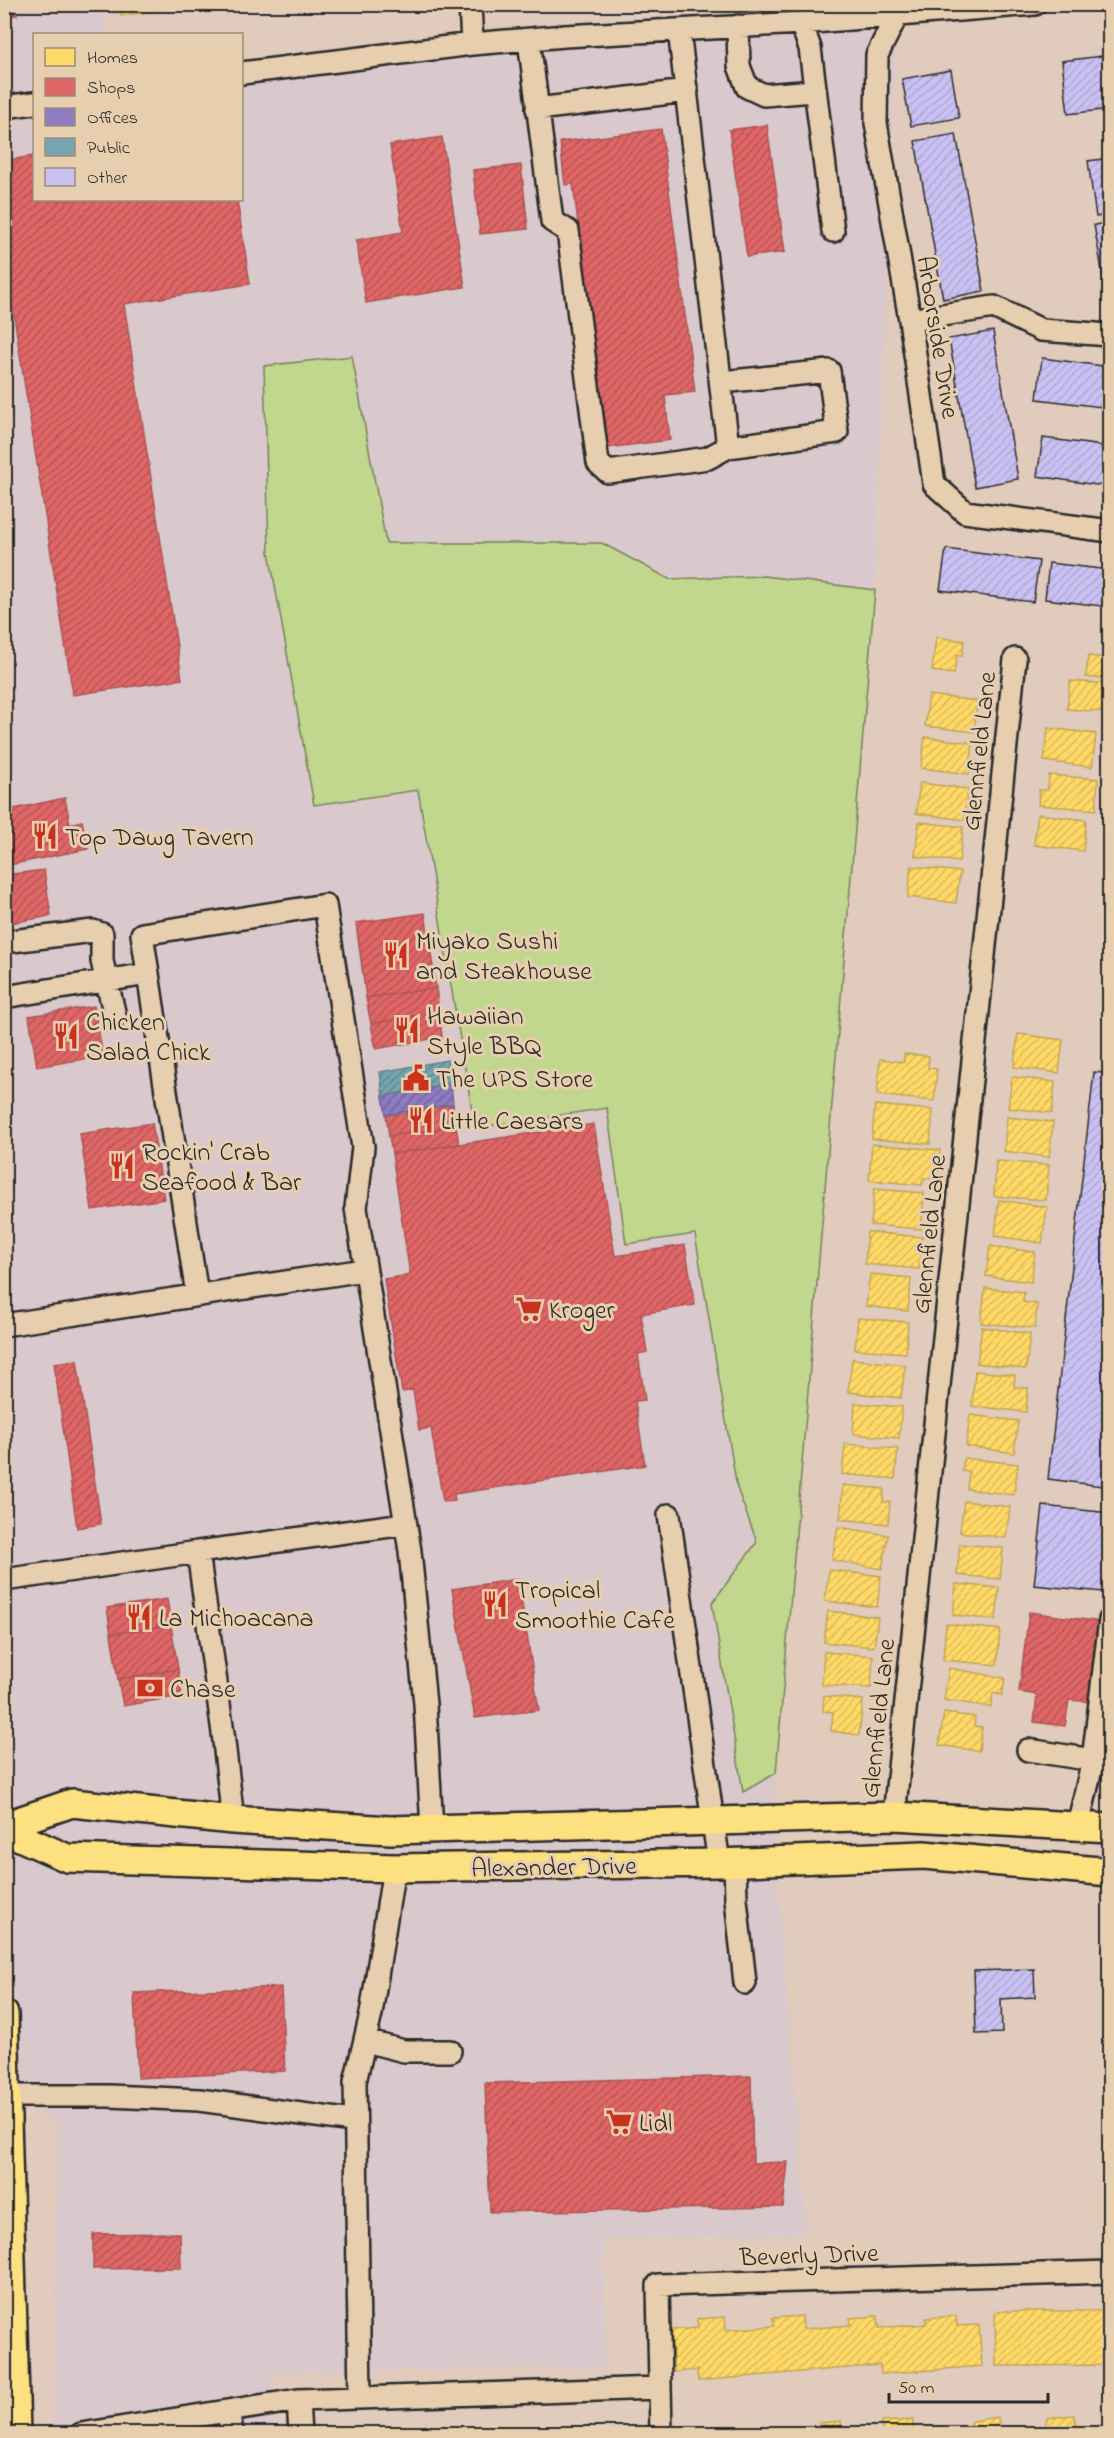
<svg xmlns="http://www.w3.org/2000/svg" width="1114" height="2438" font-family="'Indie Flower',sans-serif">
	<defs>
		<pattern id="homes-hatch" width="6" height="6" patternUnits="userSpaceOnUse" patternTransform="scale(1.5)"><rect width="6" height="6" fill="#ffd966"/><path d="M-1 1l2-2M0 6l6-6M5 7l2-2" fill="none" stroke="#dbba59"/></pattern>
		<pattern id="shops-hatch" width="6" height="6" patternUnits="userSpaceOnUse" patternTransform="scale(1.5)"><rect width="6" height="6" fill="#e06666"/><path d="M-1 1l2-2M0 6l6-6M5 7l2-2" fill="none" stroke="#b65454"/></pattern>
		<pattern id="offices-hatch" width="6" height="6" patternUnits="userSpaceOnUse" patternTransform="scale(1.5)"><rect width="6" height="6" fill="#8e7cc3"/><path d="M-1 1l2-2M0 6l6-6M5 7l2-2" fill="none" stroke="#74669f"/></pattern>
		<pattern id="public-hatch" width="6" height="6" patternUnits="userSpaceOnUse" patternTransform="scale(1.5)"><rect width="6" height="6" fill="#76a5af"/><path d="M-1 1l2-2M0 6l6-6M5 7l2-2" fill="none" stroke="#61878f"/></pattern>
		<pattern id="building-hatch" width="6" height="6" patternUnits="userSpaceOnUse" patternTransform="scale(1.5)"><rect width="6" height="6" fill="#cac1f3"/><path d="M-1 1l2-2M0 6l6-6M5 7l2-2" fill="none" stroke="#aea6d0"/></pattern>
	</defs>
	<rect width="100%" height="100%" fill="#e0cbbc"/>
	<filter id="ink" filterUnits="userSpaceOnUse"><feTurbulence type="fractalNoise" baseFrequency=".0167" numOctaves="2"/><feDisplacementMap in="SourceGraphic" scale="12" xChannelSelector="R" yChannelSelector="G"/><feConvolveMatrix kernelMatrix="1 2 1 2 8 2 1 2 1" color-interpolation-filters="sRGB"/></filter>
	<g filter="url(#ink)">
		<path fill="#d9c8cc" d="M5 5H102L108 34H34V200H242V71L896 17 875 590 772 1819 807 2233 603 2239 605 2367 271 2372 275 2433H53L58 2121 5 2099Z"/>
		<path fill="#c0d78d" stroke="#76815c" stroke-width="1.5" d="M352 356 386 543H602L669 579 764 576 875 590 776 1773 743 1792 712 1603 757 1542 737 1488 695 1234 626 1244 607 1108 475 1128 418 790 314 805 269 552 264 366Z"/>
		<path fill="url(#homes-hatch)" stroke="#bfa554" stroke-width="1.5" d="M119 4H187V6L121 16Z
			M936 637 964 641 962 656 957 655 954 674 932 671Z
			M1088 656 1107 658 1105 679 1086 677Z
			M1070 681 1107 684 1105 712 1067 709Z
			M929 695 977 701 974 732 925 726Z
			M1048 728 1096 734 1092 767 1044 761Z
			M925 737 973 743 969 774 921 768Z
			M1049 775 1098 779 1096 810 1038 805 1039 790H1048Z
			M920 783 968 789 964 820 916 813Z
			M1038 814 1086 820 1083 851 1034 845Z
			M919 822 963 827 959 862 915 856Z
			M911 866 960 872 956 903 908 897Z
			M1018 1034 1063 1040 1059 1073 1014 1067Z
			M904 1054 929 1056 928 1068 937 1069 934 1101 877 1095 880 1059 904 1062Z
			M1012 1077 1055 1082 1052 1113 1008 1108Z
			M875 1105 933 1110 930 1144 872 1139Z
			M1007 1117 1053 1122 1049 1157 1004 1151Z
			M872 1144 940 1150 937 1179 923 1178 922 1185 869 1180Z
			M996 1161 1049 1165 1046 1200 994 1196Z
			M874 1189 924 1193 921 1229 871 1225Z
			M999 1200 1047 1207 1042 1243 995 1236Z
			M867 1232 922 1237 919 1269 865 1264Z
			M990 1246 1035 1252 1031 1282 986 1276Z
			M870 1274 911 1278 908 1311 866 1306Z
			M985 1288 1024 1292 1023 1302 1037 1304 1035 1328 981 1323Z
			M858 1318 908 1322 906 1353 855 1349Z
			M982 1327 1030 1334 1026 1369 977 1363Z
			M852 1359 905 1365 901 1398 848 1392Z
			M975 1371 1015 1375 1014 1387 1028 1388 1026 1412 972 1406Z
			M855 1403 902 1407 899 1438 853 1434Z
			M970 1415 1018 1421 1014 1453 966 1446Z
			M845 1444 898 1449 895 1479 842 1474Z
			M964 1458 1018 1464 1014 1495 967 1489 969 1472 962 1471Z
			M843 1485 884 1489 883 1502H890L888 1524 840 1519Z
			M964 1501 1010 1507 1006 1538 960 1532Z
			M838 1527 888 1535 882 1569 832 1560Z
			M960 1544 1003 1548 1000 1579 957 1575Z
			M829 1570 881 1576 877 1607 825 1601Z
			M956 1584 999 1588 996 1620 953 1615Z
			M828 1611 878 1617 874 1647 824 1642Z
			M946 1624 1000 1630 997 1665 943 1660Z
			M824 1652 873 1656 871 1688 822 1685Z
			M949 1668 1005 1678 1002 1695 993 1693 991 1707 944 1700Z
			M824 1696 863 1700 859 1735 831 1731 833 1712 823 1711Z
			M944 1713 975 1717 974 1726 982 1727 979 1751 939 1745Z
			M995 2311H1110V2365L996 2366Z
			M802 2316 803 2329 851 2325 850 2318 878 2316 879 2328 926 2324V2318L956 2316 957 2326 979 2325 982 2366 881 2374 880 2365 698 2381 697 2370 674 2372 671 2330 698 2328 697 2319 725 2317 726 2330 774 2326 773 2318Z
			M1074 2415 1076 2427H1101L1102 2434H944L943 2431 956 2429 970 2432 972 2421 998 2417 1000 2430 1029 2426 1045 2429 1047 2418Z
			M913 2420V2434H882V2422Z
			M841 2421 842 2434H819L818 2423Z"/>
		<path fill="url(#shops-hatch)" stroke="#aa5454" stroke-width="1.5" d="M8 4 17 15 4 17V5Z
			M767 125 785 252 747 257 729 130Z
			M661 129 695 392 665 395 670 440 607 448 573 184 565 185 560 142Z
			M442 137 465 287 366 303 356 240 403 232 390 145Z
			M34 156V200H237L250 284 124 304 182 679 73 695 4 252V161Z
			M521 165 528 229 480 234 473 170Z
			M65 798 70 824 82 821 88 849 4 866V811Z
			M44 870 51 916 4 924V875Z
			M425 913 436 988 366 998 356 923Z
			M436 988 439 1011 371 1024 366 998Z
			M94 1006 103 1056 37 1067 29 1016Z
			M439 1011 442 1037 376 1049 371 1024Z
			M453 1104 456 1126 389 1136 386 1115Z
			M152 1123 164 1199 92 1210 80 1134Z
			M594 1124 615 1256 685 1245 695 1305 641 1314 647 1352 638 1354 645 1400 635 1401 645 1465 454 1494 455 1501 443 1502 431 1428 419 1430 413 1390 402 1392 384 1279 410 1275 392 1154Z
			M456 1126 459 1144 392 1154 389 1136Z
			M77 1360 101 1524 77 1528 54 1363Z
			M518 1579 539 1710 475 1718 452 1589Z
			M167 1599 171 1625 111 1634 107 1608Z
			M1029 1612 1101 1622 1091 1702 1069 1700 1065 1726 1034 1722 1037 1695 1019 1692Z
			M171 1625 178 1669 118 1679 111 1634Z
			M178 1669 182 1696 123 1706 118 1679Z
			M281 1987 285 2071 138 2078 134 1993Z
			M751 2076 753 2163 788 2162 783 2207 490 2212 485 2083Z
			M180 2233 181 2268 93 2269V2234Z"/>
		<path fill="url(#offices-hatch)" stroke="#706495" stroke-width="1.5" d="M451 1084 453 1104 386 1115 383 1096Z"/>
		<path fill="url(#public-hatch)" stroke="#608087" stroke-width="1.5" d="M447 1060 451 1084 383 1096 380 1072Z"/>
		<path fill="url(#building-hatch)" stroke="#2b2b2b" stroke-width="1.5" d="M1110 55V109L1068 114 1062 61Z
			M951 70 959 118 911 126 902 79Z
			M956 134 984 291 943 299 915 141Z
			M1110 158V215L1096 217 1088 161Z
			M1110 222V310H1109L1094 225Z
			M993 331 1018 479 975 487 949 339Z
			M1042 358 1110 367V408L1037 399Z
			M1043 438 1110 447V487L1037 476Z
			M946 549 1039 561 1033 602 940 590Z
			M1049 563 1110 570V607L1045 599Z
			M1094 1072 1110 1074V1487L1048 1479Z
			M1043 1506 1110 1513 1103 1592 1034 1585Z
			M1034 1969 1035 1997 1001 1999 1002 2033 976 2034 974 1971Z"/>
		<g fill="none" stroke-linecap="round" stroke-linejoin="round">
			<g stroke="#2b2b2b" stroke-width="26">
				<path id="minor" d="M470 4 472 44
					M896 17 877 55 876 123 910 320 934 484 965 512 1110 531
					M801 23 810 48 833 231
					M738 26 739 66 747 87 764 95 814 91
					M679 30 728 447
					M529 40 552 221 568 231 598 463 608 472 708 458 728 447 837 432 829 371 722 382
					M242 73 472 44 565 36 801 23 1035 4
					M4 107 34 103
					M537 109 687 91
					M910 320 994 307 1041 330 1110 335
					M4 942 93 931 102 934V961L115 1016
					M4 997 148 974
					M197 1295 142 934 325 905 363 1147 356 1208 410 1551 425 1704 432 1829
					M4 1325 364 1270
					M669 1515 719 1863
					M4 1580 198 1552
					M1028 1750 1093 1760 1078 1826
					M1093 1760 1110 1620
					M894 1816 1015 659
					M233 1820 223 1733 198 1552 405 1524
					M735 1863 736 1899 745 1983
					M365 2041 404 2051H450
					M7 2096H109L199 2100 353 2121
					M360 2397 355 2082 371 2014 394 1868
					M298 2400 300 2434
					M227 2411 233 2434
					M81 2434 298 2400 658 2388
					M661 2434 658 2285 1110 2272"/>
			</g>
			<g stroke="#2b2b2b" stroke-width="32">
				<path id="major" d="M4 1826 72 1803 233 1820 390 1830 894 1816 1110 1828
					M4 1830 67 1858 394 1868 719 1863 924 1855 1110 1872
					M4 2014 16 2434"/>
			</g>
			<use href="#minor" stroke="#e6ceae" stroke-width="21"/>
			<use href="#major" stroke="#fde080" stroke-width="27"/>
		</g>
	</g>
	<defs>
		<g id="restaurant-bare" transform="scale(2.07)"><path d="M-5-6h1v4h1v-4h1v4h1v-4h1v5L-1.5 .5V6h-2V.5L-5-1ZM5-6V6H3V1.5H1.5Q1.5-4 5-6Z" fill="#c8321e" stroke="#e6ceae" stroke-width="2.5" paint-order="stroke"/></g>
		<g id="civic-bare" transform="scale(2.07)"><path d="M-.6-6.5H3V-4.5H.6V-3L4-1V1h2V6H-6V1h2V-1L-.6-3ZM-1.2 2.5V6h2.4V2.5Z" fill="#c8321e" stroke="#e6ceae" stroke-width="2.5" paint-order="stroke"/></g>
		<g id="supermarket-bare" transform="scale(2.07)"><path d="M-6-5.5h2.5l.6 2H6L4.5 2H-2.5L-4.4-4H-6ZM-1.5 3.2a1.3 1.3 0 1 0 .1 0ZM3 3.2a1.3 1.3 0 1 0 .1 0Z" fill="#c8321e" stroke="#e6ceae" stroke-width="2.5" paint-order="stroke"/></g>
		<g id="bank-bare" transform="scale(2.07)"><path d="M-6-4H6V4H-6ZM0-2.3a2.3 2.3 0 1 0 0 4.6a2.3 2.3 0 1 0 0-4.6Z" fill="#c8321e" stroke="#e6ceae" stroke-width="2.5" paint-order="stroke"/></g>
	</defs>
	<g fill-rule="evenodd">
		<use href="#restaurant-bare" x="45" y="836"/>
		<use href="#restaurant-bare" x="396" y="955"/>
		<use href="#restaurant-bare" x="407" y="1030"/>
		<use href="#restaurant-bare" x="66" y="1036"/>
		<use href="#civic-bare" x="416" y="1078"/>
		<use href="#restaurant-bare" x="421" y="1120"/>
		<use href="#restaurant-bare" x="122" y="1166"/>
		<use href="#supermarket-bare" x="529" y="1309"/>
		<use href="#restaurant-bare" x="495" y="1604"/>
		<use href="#restaurant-bare" x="139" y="1617"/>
		<use href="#bank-bare" x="150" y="1688"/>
		<use href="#supermarket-bare" x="619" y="2122"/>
	</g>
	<g text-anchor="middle" stroke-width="6" stroke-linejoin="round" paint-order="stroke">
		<g font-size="26" fill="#2b2b2b" stroke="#e6ceae">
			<text transform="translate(939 337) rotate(81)" y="9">Arborside Drive</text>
			<text transform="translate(978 751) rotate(-84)" y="9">Glennfield Lane</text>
			<text transform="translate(928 1234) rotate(-84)" y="9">Glennfield Lane</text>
			<text transform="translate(877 1718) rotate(-84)" y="9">Glennfield Lane</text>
			<text transform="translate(554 1866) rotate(-1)" y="9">Alexander Drive</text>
			<text transform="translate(809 2254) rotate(-2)" y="9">Beverly Drive</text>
		</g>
		<g font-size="26" fill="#2b2b2b" stroke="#e6ceae" text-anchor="start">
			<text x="65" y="845">Top Dawg Tavern</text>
			<text x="416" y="949">Miyako Sushi<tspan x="416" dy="30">and Steakhouse</tspan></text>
			<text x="427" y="1024">Hawaiian<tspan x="427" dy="30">Style BBQ</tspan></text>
			<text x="86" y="1030">Chicken<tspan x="86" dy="30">Salad Chick</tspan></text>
			<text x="436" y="1087">The UPS Store</text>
			<text x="441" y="1129">Little Caesars</text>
			<text x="142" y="1160">Rockin' Crab<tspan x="142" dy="30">Seafood &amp; Bar</tspan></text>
			<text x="549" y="1318">Kroger</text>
			<text x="515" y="1598">Tropical<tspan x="515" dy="30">Smoothie Cafe</tspan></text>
			<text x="159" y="1626">La Michoacana</text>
			<text x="170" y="1697">Chase</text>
			<text x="639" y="2131">Lidl</text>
		</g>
	</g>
	<rect width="1114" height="2438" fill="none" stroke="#e6ceae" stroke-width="24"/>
	<rect x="12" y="12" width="1090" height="2414" fill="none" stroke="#2b2b2b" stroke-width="2" filter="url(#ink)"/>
	<rect x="33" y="33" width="210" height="168" fill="#e6ceae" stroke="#9b8d7a" stroke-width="1.5"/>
	<rect x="45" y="48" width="30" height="18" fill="#ffd966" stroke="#9b8d7a" stroke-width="1.5"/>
	<text x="87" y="63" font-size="18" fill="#2b2b2b">Homes</text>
	<rect x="45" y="78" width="30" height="18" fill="#e06666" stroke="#9b8d7a" stroke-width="1.5"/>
	<text x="87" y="93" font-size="18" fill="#2b2b2b">Shops</text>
	<rect x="45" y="108" width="30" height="18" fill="#8e7cc3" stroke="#9b8d7a" stroke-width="1.5"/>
	<text x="87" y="123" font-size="18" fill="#2b2b2b">Offices</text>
	<rect x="45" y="138" width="30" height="18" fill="#76a5af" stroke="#9b8d7a" stroke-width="1.5"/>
	<text x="87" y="153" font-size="18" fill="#2b2b2b">Public</text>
	<rect x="45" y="168" width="30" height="18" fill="#cac1f3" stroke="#9b8d7a" stroke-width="1.5"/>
	<text x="87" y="183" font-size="18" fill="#2b2b2b">Other</text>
	<path d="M889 2393v9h159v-9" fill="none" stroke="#2b2b2b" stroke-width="3"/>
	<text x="898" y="2393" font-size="18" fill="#2b2b2b" stroke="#e6ceae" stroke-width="4.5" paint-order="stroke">50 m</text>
</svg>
